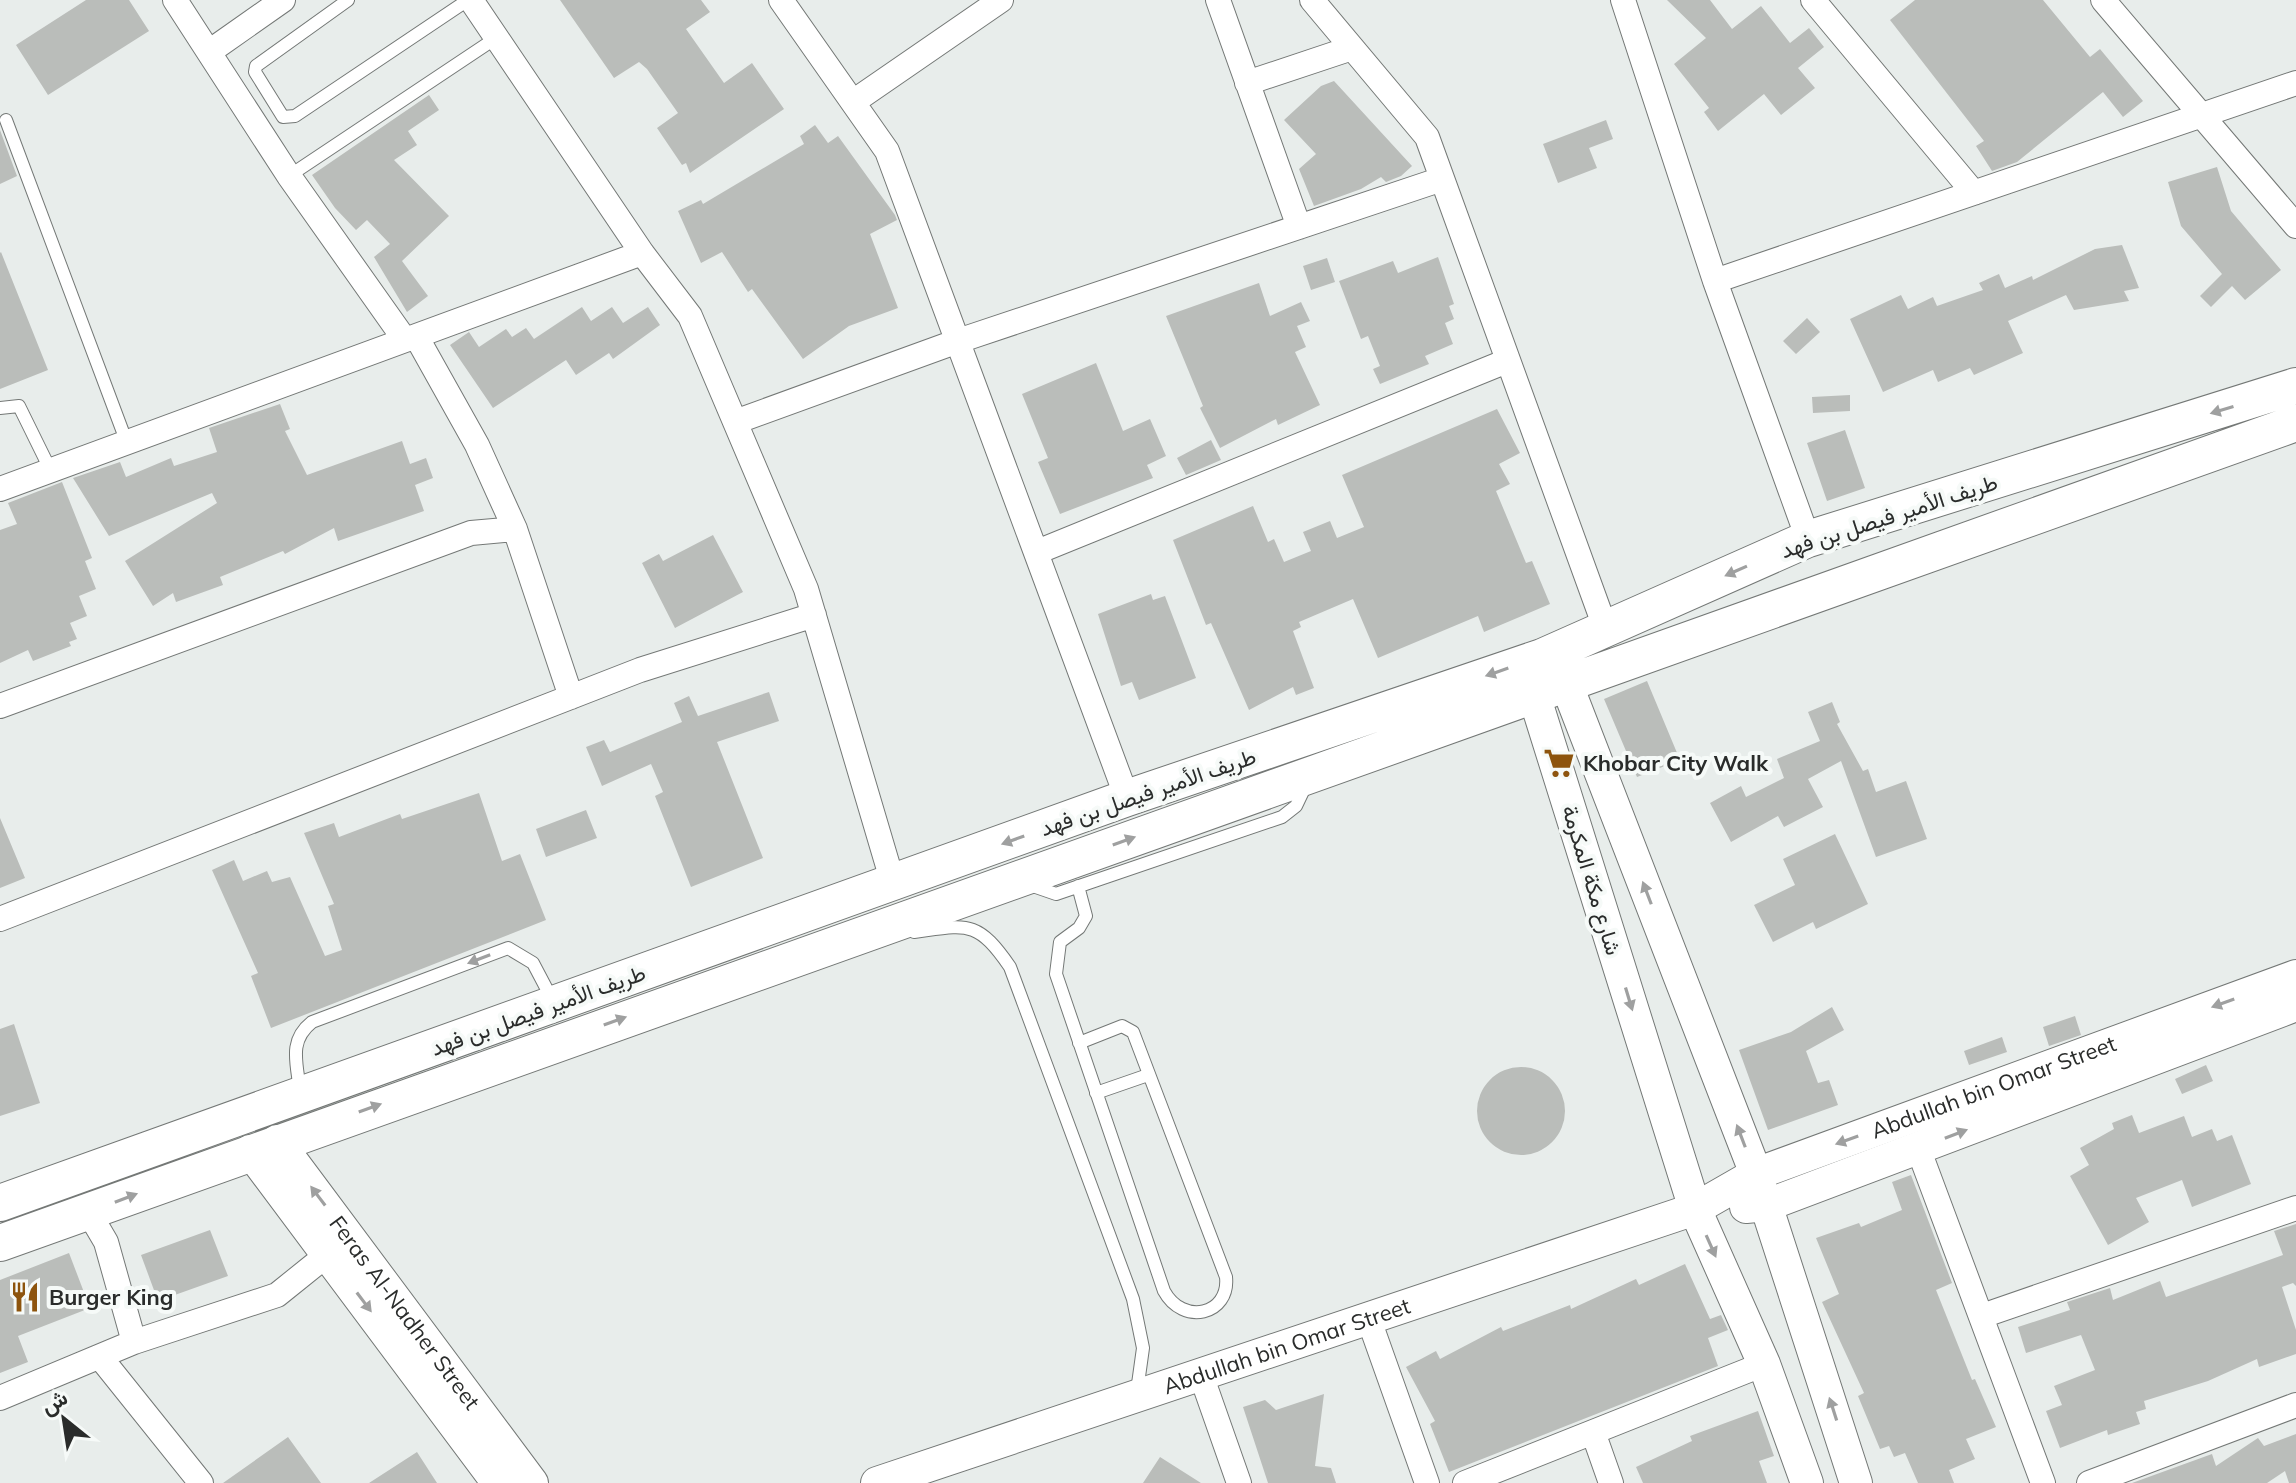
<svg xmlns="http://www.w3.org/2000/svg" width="2296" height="1483" font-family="Mulish,Vazirmatn,sans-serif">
	<rect width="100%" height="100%" fill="#e8edeb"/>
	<path fill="#babdba" d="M86 0H129L149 31 48 95 16 45Z
		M560 0H701L710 12 686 29 724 83 752 63 784 109 690 173 686 163 682 165 657 128 678 113 647 69 639 62 614 78Z
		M1667 0H1710L1732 29 1761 6 1790 43 1809 28 1824 47 1798 68 1815 88 1781 115 1764 94 1718 131 1704 112 1709 108 1674 64 1706 38Z
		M1915 0H2043L2090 57 2100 49 2143 101 2123 117 2103 92 2017 162 1992 171 1976 146 1984 141 1890 20Z
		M1334 81 1412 166 1401 176 1386 182 1381 177 1361 189 1314 206 1299 169 1316 154 1284 120 1321 86Z
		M429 95 439 110 408 131 417 145 394 160 449 216 402 261 428 296 407 312 374 257 390 244 367 220 356 230 335 208 312 175Z
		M1606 120 1613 139 1589 148 1597 168 1558 183 1543 144Z
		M815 125 828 143 838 136 895 215 897 220 870 234 898 308 849 326 803 359 752 289 748 292 722 252 701 263 678 211 701 200 703 204 804 144 800 136Z
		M0 130 17 176 0 184Z
		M2217 167 2231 211 2281 270 2245 300 2232 286 2211 307 2200 296 2222 274 2181 226 2168 182Z
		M2122 245 2139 288 2124 291 2129 301 2074 310 2066 295 2008 321 2023 353 1974 375 1970 368 1938 382 1933 370 1883 392 1850 319 1901 295 1908 309 1933 297 1937 306 1983 290 1979 283 1999 274 2005 288 2032 276 2033 280 2095 249Z
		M1 252 48 370 0 389V253Z
		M1438 257 1454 304 1449 306 1454 319 1445 323 1453 344 1425 356 1429 364 1380 384 1373 369 1380 366 1368 336 1361 339 1339 281 1393 261 1398 273Z
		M1327 258 1335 282 1311 290 1303 266Z
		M1259 283 1270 316 1301 302 1310 321 1297 326 1306 347 1295 352 1320 405 1278 425 1276 419 1220 448 1200 408 1203 406 1166 316Z
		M582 307 591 321 612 307 623 323 648 307 660 325 613 359 609 353 576 375 566 360 493 408 450 345 469 332 479 347 506 329 512 337 526 328 534 339Z
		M1807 318 1820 332 1796 354 1783 341Z
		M1096 363 1123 431 1150 419 1166 456 1147 465 1153 478 1060 514 1038 462 1048 458 1022 394Z
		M1850 395V411L1813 413 1812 397Z
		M280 404 290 429 285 431 307 475 402 441 410 464 426 458 433 478 415 485 424 511 338 541 334 528 285 554 283 551 220 577 223 585 176 602 173 593 153 606 125 561 217 503 212 493 109 536 73 478 120 462 126 477 171 458 174 466 217 452 209 428Z
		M1497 409 1520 453 1499 464 1510 484 1496 491 1526 563 1532 561 1550 604 1484 632 1478 616 1378 658 1353 599 1299 622 1301 627 1293 631 1314 688 1296 695 1293 687 1249 710 1211 623 1206 625 1173 540 1253 506 1268 542 1274 539 1284 562 1311 551 1303 532 1330 521 1337 538 1364 527 1342 475Z
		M1845 430 1865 488 1827 501 1807 443Z
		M1211 440 1221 460 1186 475 1177 458Z
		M62 482 92 558 85 561 96 589 79 596 87 616 70 623 77 639 69 642 71 646 33 661 28 650 0 663V530L17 524 8 503Z
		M713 535 743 592 675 628 642 563 659 554 663 561Z
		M1151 594 1153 600 1165 596 1196 678 1139 700 1132 682 1121 686 1098 614Z
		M1647 681 1680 760 1637 777 1604 699Z
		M769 692 779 721 717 742 763 858 691 887 655 796 663 792 651 764 602 786 586 747 604 740 610 752 682 722 674 703 689 696 698 716Z
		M1832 702 1840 722 1837 724 1863 771 1868 769 1876 792 1906 781 1927 839 1876 857 1841 761 1808 779 1823 807 1784 827 1778 816 1731 842 1710 803 1741 786 1746 797 1784 778 1777 759 1820 741 1808 712Z
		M479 793 502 861 520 854 546 920 271 1028 251 976 258 973 212 870 234 860 243 881 267 871 272 882 290 877 325 956 342 950 328 906 334 904 304 833 334 823 339 837 400 814 402 819Z
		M586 810 597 838 546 857 536 829Z
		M0 818 25 878 0 888Z
		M1835 834 1868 904 1816 929 1813 922 1773 942 1754 905 1795 885 1783 859Z
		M1832 1007 1844 1030 1806 1051 1818 1083 1829 1080 1838 1105 1768 1130 1739 1050 1791 1032Z
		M2075 1016 2081 1035 2049 1046 2043 1027Z
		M14 1024 40 1103 0 1116V1029Z
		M2002 1037 2007 1052 1969 1065 1964 1051Z
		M2206 1065 2213 1081 2182 1094 2175 1079Z
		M1477 1111a44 44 0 1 1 88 0a44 44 0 1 1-88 0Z
		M2132 1115 2139 1133 2184 1116 2192 1137 2212 1129 2217 1141 2232 1135 2251 1184 2192 1207 2182 1180 2136 1198 2149 1222 2108 1245 2070 1176 2089 1165 2080 1148 2114 1129 2112 1123Z
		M1911 1175 1952 1283 1936 1290 1972 1380 1975 1379 1996 1427 1966 1439 1975 1459 1949 1470 1954 1483H1918L1905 1453 1894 1457 1889 1446 1880 1449 1858 1396 1864 1393 1822 1302 1839 1294 1816 1238 1859 1223 1861 1227 1902 1210 1892 1182Z
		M2296 1224V1286L2293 1283 2282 1287 2296 1330V1354L2259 1367 2257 1359 2208 1381 2144 1401 2146 1409 2136 1412 2140 1424 2108 1435 2107 1430 2060 1448 2046 1411 2062 1405 2054 1386 2095 1370 2081 1335 2026 1353 2018 1327 2070 1310 2067 1302 2110 1288 2113 1300 2160 1281 2166 1297 2283 1255 2274 1231Z
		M210 1230 228 1276 158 1301 141 1255Z
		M69 1253 90 1308 18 1336 28 1362 0 1373V1280Z
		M1685 1264 1710 1319 1721 1315 1728 1330 1708 1338 1718 1366 1449 1472 1430 1424 1435 1421 1406 1367 1436 1351 1440 1359 1501 1327 1503 1331 1570 1305 1571 1309 1636 1279 1639 1285Z
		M1324 1394 1315 1466 1331 1468 1336 1483H1268L1243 1407 1265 1400 1276 1410Z
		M1758 1411 1774 1456 1759 1461 1767 1483H1643L1636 1467 1692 1441 1690 1436Z
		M2296 1434V1483H2289L2285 1471 2267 1483H2132L2212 1454 2216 1466 2258 1438 2264 1446Z
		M288 1437 321 1483H223Z
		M417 1452 437 1483H369Z
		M1160 1457 1201 1483H1143Z"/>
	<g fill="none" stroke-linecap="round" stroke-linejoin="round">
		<g stroke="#747876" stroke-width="14">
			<path id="lane" d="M348 0 256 66 255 72 283 117 295 116 468 0
				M6 120 127 443
				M289 176 496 38
				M0 408 19 406 51 471
				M1027 884 1056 894 1282 817 1296 806 1307 783
				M1078 886 1086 916 1079 928 1060 942 1056 974 1164 1291C1183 1326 1230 1315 1226 1277L1133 1032 1122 1026 1079 1043
				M914 932C967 925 977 919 1010 967L1133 1299 1143 1348 1137 1391
				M300 1091C297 1063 288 1041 312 1022L508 948 533 963 553 1001
				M1096 1093 1148 1075"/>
		</g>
		<g stroke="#747876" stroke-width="26">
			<path id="street" d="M175 0 289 176 405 340
				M471 0 642 253 690 316 806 589 893 883
				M781 0 887 151 1127 798
				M1218 0 1299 227
				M1312 0 1427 137 1606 630
				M1623 0 1715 281 1808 539
				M1813 0 1974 193
				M2103 0 2296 226
				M209 52 283 0
				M1247 83 1352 48
				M853 102 1001 0
				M1715 281 2296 83
				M416 336 477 445 515 529 571 697
				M735 422 958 341 1442 179
				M0 489 642 253
				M1037 552 1507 361
				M0 706 471 533 515 529
				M0 919 640 670 814 615
				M1918 1148 2043 1483
				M89 1213 106 1242 134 1342
				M1982 1316 2296 1208
				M1368 1317 1427 1483
				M100 1357 201 1483
				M1200 1372 1239 1483
				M0 1398 134 1342 277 1295 328 1254
				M1593 1432 1611 1483
				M1465 1483 1764 1364
				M2089 1483 2296 1405"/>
		</g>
		<g stroke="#747876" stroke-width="34">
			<g id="secondary">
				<path d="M1549 665 1566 683 1756 1174 1856 1483"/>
				<path d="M1539 672 1534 695 1695 1209 1764 1364 1807 1483"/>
				<path id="s1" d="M277 1141 532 1483"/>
				<path d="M250 1151 498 1483"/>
				<path d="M1746 1207 1767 1205 2296 1005"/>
				<path id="s2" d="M877 1483 1695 1209 1756 1174 2296 976"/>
			</g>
		</g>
		<g stroke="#747876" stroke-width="38">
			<path id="primary" d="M0 1203 1127 798 1542 657 1808 539 2296 386
				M0 1243 2296 423"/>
		</g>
		<use href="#lane" stroke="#fff" stroke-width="12"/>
		<use href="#street" stroke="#fff" stroke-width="24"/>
		<use href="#secondary" stroke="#fff" stroke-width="32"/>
		<use href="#primary" stroke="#fff" stroke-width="36"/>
	</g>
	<defs><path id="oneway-solid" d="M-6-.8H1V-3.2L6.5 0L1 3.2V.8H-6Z" transform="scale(2)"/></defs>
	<g fill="#9fa0a0">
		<use href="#oneway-solid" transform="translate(2222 410) rotate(163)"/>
		<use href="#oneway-solid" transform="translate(1736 571) rotate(156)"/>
		<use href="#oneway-solid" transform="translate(1497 672) rotate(161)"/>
		<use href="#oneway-solid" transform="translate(1013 840) rotate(160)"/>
		<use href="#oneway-solid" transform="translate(1124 841) rotate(-20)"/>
		<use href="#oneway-solid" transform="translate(1647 893) rotate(-111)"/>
		<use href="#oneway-solid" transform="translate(479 959) rotate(159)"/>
		<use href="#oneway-solid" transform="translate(1629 999) rotate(73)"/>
		<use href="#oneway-solid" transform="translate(2223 1003) rotate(160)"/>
		<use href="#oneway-solid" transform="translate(615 1021) rotate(-20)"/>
		<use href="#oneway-solid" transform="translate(370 1108) rotate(-20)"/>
		<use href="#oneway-solid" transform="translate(1956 1134) rotate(-21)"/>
		<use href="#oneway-solid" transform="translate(1741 1136) rotate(-111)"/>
		<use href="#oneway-solid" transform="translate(1847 1140) rotate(160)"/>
		<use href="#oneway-solid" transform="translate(318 1196) rotate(-127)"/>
		<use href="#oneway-solid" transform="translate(126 1198) rotate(-21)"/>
		<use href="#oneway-solid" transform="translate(1711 1246) rotate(66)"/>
		<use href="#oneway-solid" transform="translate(364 1302) rotate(53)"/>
		<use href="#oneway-solid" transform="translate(1833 1409) rotate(-108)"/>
	</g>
	<defs>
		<g id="supermarket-bare" transform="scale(2.4)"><path d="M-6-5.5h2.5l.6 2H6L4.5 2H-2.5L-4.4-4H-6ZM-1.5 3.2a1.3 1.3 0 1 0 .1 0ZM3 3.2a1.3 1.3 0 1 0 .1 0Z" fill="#8d540d" stroke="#f6faf8" stroke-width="2.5" paint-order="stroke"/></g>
		<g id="restaurant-bare" transform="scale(2.4)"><path d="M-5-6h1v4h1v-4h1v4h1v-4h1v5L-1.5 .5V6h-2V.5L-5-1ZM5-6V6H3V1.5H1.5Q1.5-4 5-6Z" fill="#8d540d" stroke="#f6faf8" stroke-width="2.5" paint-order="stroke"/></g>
	</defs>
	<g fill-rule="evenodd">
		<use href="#supermarket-bare" x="1559" y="763"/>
		<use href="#restaurant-bare" x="25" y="1297"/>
	</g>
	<g text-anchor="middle" stroke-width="8" stroke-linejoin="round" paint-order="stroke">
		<g font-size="22" fill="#2a2c2b" stroke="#f6faf8">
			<text transform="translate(1889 516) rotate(-18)" y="8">طريف الأمير فيصل بن فهد</text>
			<text transform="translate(1148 792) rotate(-19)" y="8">طريف الأمير فيصل بن فهد</text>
			<text transform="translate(1592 880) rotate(73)" y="8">شارع مكة المكرمة</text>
			<text transform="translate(538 1010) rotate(-20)" y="8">طريف الأمير فيصل بن فهد</text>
			<text dy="8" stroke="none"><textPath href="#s2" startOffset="1186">Abdullah bin Omar Street</textPath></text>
			<text dy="8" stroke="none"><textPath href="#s1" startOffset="214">Feras Al-Nadher Street</textPath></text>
			<text dy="8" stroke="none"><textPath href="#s2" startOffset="432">Abdullah bin Omar Street</textPath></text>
		</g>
		<g font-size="22" font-weight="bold" fill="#2a2c2b" stroke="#f6faf8" text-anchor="start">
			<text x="1583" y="771">Khobar City Walk</text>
			<text x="49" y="1305">Burger King</text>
		</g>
	</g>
	<g transform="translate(64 1419) rotate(330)" stroke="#f6faf8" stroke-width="6" paint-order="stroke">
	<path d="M0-6L14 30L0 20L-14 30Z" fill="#2a2c2b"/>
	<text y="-12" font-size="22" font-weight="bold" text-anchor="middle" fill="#2a2c2b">ش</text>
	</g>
</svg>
